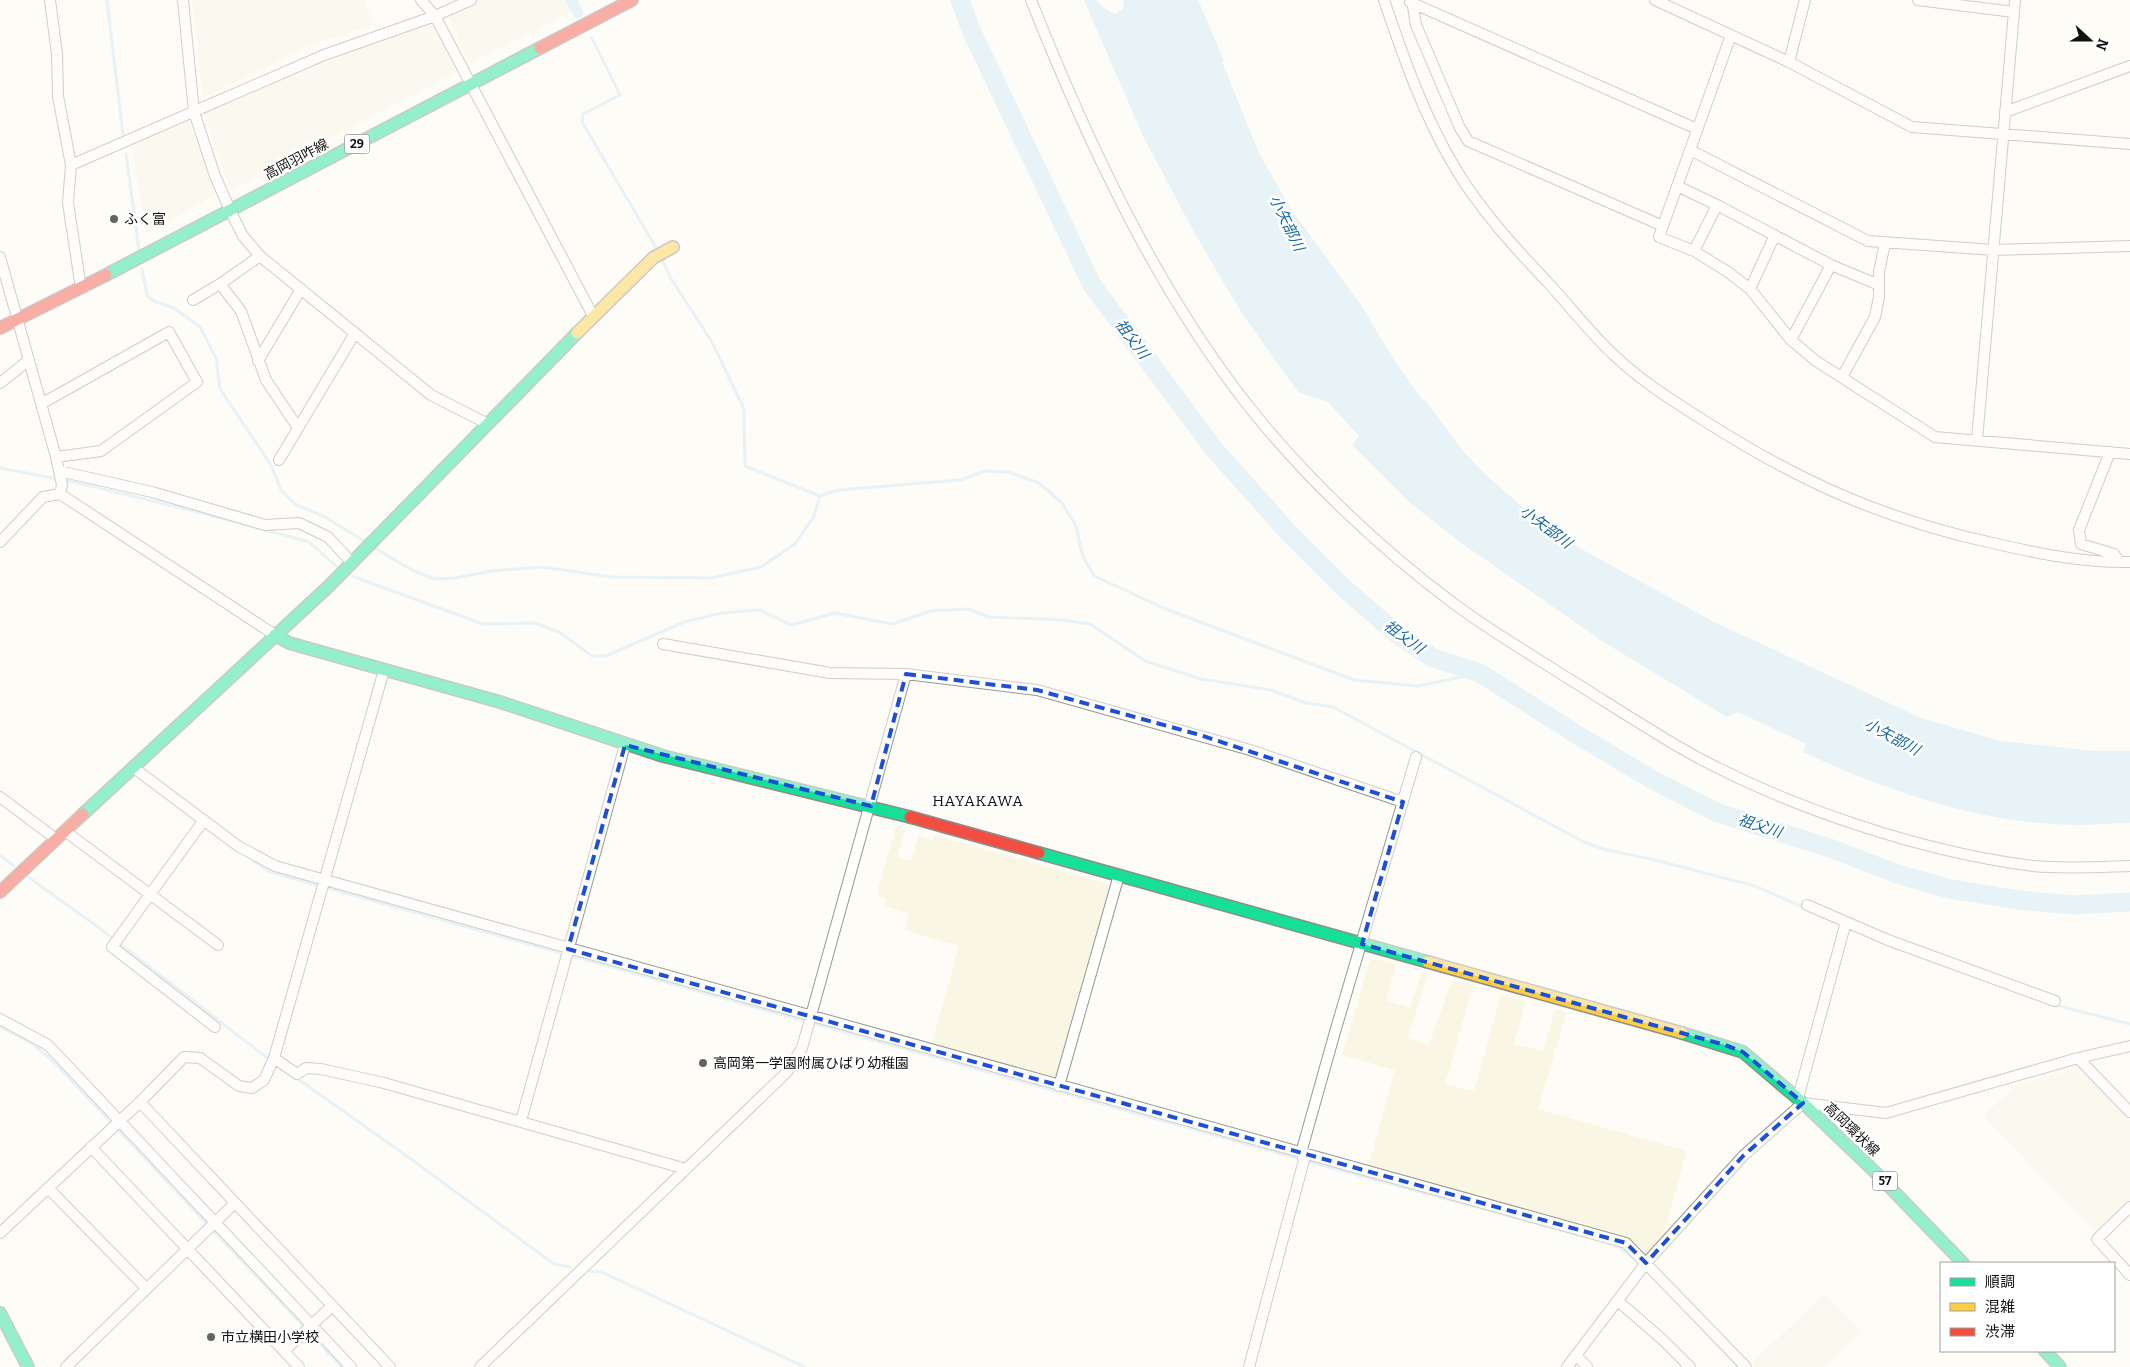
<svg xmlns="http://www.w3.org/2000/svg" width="2130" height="1367" font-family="Bitter,'Noto Sans JP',serif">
	<rect width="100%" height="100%" fill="#fdfcf7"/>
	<path fill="#f9f7e4" d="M192 0H364L374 24 309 46 203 98Z
		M463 0H564L571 13 469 64 448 15Z
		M433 20 457 72 231 191 204 112 324 59Z
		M182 120 190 123 217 194 146 234 131 143Z
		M896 826 905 829 898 857 911 861 919 836 933 840 934 835 1113 885 1058 1081 931 1046 959 946 904 930 909 913 885 906V898L876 896Z
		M1375 959 1396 964 1386 1001 1410 1008 1422 972 1428 974 1408 1038 1429 1045 1452 980 1474 984 1445 1084 1474 1091 1501 993 1526 1002 1514 1044 1543 1051 1555 1009 1567 1012 1538 1109 1687 1151 1662 1240 1649 1256 1635 1241 1368 1167 1395 1070 1342 1055 1370 960Z
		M2080 1068 2130 1118V1203L2097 1234 1983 1116 2017 1084Z
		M1824 1293 1862 1331 1824 1367H1755L1752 1363Z"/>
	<path fill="#cde8f7" d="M1084 0H1096L1104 8 1115 14 1123 9 1124 0H1198L1224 61 1222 62 1259 153 1291 209 1361 305 1394 360 1423 401 1425 400 1463 451 1487 476 1526 510 1576 546 1714 622 1921 718 2000 741 2095 751H2130V823C2112 823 2094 825 2077 825 1981 824 1889 792 1803 752L1806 744 1738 712 1727 717 1602 641 1460 542 1409 502 1352 445 1359 436 1328 402 1298 392 1241 312 1194 232 1143 136Z"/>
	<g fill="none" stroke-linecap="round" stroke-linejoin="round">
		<path stroke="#cde8f7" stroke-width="3" d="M107 0 123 135
			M592 38 620 95 583 114 582 122 658 251
			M126 154 139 250
			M662 259 670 277 712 342 744 409 745 466 820 496 838 490 960 480 985 471 1008 472 1039 483 1062 503 1076 526 1082 554 1094 576 1166 609 1354 680 1418 686 1480 673
			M142 269 147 296 156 302 174 308 200 327 216 358 220 389 271 465 281 490 295 504 325 517 366 542
			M0 468 74 482 202 513 309 542 336 566
			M373 547 412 570 435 579 455 578 492 571 543 567 611 577 711 578 761 567 795 544 814 516 820 496
			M352 576 483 624 535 623 559 632 592 656H606L684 622 722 613 760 610 791 625 835 613 892 624 931 611 968 609 988 617 1063 620 1090 624 1145 661 1201 679 1271 690 1306 703 1333 707 1584 842 1603 849 1655 860 1755 886 1805 908
			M0 855 14 866
			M252 860 270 872 1300 1159
			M28 877 98 927 271 1061
			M2051 1004 2130 1024
			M0 1027 33 1044 54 1062 342 1367
			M295 1077 404 1154 554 1264 570 1267
			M1306 1161 1590 1238
			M1615 1245 1633 1257
			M589 1271 601 1272 634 1287 805 1367
			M1711 1338 1739 1367"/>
		<path stroke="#cde8f7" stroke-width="11" d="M571 0 578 13"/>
		<path stroke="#cde8f7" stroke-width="19" d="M960 0 971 30 1092 285 1214 449 1288 532 1345 589 1397 634 1433 658 1480 673 1576 734 1653 780 1718 813 1830 848 1897 874 1950 889 2019 900 2073 905 2130 902"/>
		<g stroke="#979795" stroke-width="12">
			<path id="street" d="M50 0 57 54 58 96 71 165 68 203 81 288
				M183 0 194 112 215 176 230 210 243 236 260 256 431 395 488 424
				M421 0 435 16 593 316
				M1031 0C1087 141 1158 294 1254 413 1310 482 1382 550 1453 603 1489 630 1528 653 1566 677 1608 703 1650 731 1693 755 1791 808 1922 852 2033 866 2064 869 2098 867 2130 866
				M1384 0C1403 56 1423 114 1454 166 1480 210 1516 249 1551 286 1572 309 1592 335 1615 356 1640 380 1670 399 1700 418 1796 480 1884 520 1997 544 2040 554 2085 563 2130 562
				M1412 0 1416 25 1460 128 1468 141 1663 226
				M1655 0 1789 62 1912 127 2130 144
				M1918 0 2014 12
				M1410 2 1697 129
				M1731 35 1659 237 1694 251 1728 272 1750 289 1791 340 1816 361 1935 437 2130 454
				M1789 62 1805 0
				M2005 112 2130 66
				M1690 150 1868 241 1994 250 2130 246
				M71 165 324 55 435 16 471 0
				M1677 186 1717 205 1694 251
				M1717 205 1831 265 1879 285
				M0 257 56 457 62 485 60 494
				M220 284 241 311 266 380 298 428
				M1750 289 1775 235
				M193 300 220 284 260 256
				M1791 340 1831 265
				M258 361 301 289
				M1842 377 1875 317 1879 297V272L1885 243
				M0 383 29 360
				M41 404 169 332 197 382 101 451 56 457
				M1977 440 2015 0
				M2110 452 2079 530 2081 544 2114 554 2119 562
				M279 460 355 333
				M59 471 152 492 265 525 299 523 328 537 352 563
				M0 542 43 497 60 494 275 635
				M663 644 830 673 906 674 1037 690 1250 750 1403 802
				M134 768 238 846 275 866 1626 1243 1746 1367
				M0 797 56 839
				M204 820 112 947 215 1027
				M65 831 218 945
				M1807 905 1888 940 2055 1001
				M0 1019 48 1045 351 1367
				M274 1058 297 1074 306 1068 321 1069 384 1083 686 1169
				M2078 1058 2130 1112
				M1059 1086 1119 875
				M1798 1098 1846 922
				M140 1102 390 1367
				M521 1121 625 745
				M91 1147 299 1367
				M48 1188 146 1288
				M2130 1207 2097 1239 2130 1275
				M0 1233 140 1102 184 1057 200 1058 239 1086 252 1088 264 1080 274 1058 384 670
				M1618 1301 1664 1341 1690 1367
				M284 1351 332 1306
				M1576 1355 1587 1367
				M66 1367 235 1203
				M480 1367 787 1072 802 1048 906 674
				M1249 1367 1304 1160 1301 1153 1335 1032 1416 757
				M1567 1367 1646 1263 1743 1156 1803 1103 1886 1113 2078 1058 2130 1046"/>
		</g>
		<g stroke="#8e8d8b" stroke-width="14">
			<path id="fast" d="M106 275 540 48
				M275 635 289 643 500 702 663 756 910 817
				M83 814 330 585 577 333
				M1039 853 1428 962
				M1682 1033 1743 1052 1803 1103
				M1803 1103 1875 1172 1963 1263
				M0 1313 28 1367
				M2045 1351 2060 1367"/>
		</g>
		<g stroke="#8e8d8b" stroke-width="14">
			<path id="slow" d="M577 333 653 258 673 247
				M1428 962 1682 1033"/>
		</g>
		<g stroke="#8e8d8b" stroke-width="14">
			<path id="jam" d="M540 48 632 0
				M0 328 106 275
				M910 817 1039 853
				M0 892 83 814"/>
		</g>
		<use href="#street" stroke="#fffffe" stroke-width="10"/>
		<use href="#fast" stroke="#16e098" stroke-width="11"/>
		<use href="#slow" stroke="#ffcf43" stroke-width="11"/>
		<use href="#jam" stroke="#f24e42" stroke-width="11"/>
	</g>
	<path d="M0 0H2130V1367H0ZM906 674 1037 690 1200 735 1403 802 1362 944 1725 1045 1743 1052 1803 1103 1743 1156 1646 1263 1626 1243 568 949 625 745 871 806Z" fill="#fdfcf7" fill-opacity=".55" fill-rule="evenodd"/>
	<path fill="none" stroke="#1d4ed8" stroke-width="4" stroke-dasharray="10 6" stroke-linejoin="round" d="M906 674 1037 690 1200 735 1403 802 1362 944 1725 1045 1743 1052 1803 1103 1743 1156 1646 1263 1626 1243 568 949 625 745 871 806Z"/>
	<g fill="#646362" stroke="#fff" stroke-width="2">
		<circle cx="114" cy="219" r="5"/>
		<circle cx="703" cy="1063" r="5"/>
		<circle cx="211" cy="1337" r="5"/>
	</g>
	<g text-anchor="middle" stroke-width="5" stroke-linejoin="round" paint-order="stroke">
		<g fill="#fff" stroke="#585858" stroke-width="1">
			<rect x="344.5" y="134.5" width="25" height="19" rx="4"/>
			<rect x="1872.5" y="1171.5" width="25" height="19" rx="4"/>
		</g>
		<g font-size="12" font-weight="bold" fill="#111">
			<text x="357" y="148">29</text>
			<text x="1885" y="1185">57</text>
		</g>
		<g font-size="14" fill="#111" stroke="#fff">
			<text transform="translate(296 159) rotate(-28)" y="5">高岡羽咋線</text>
			<text transform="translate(1852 1129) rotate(44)" y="5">高岡環状線</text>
		</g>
		<g font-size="14" fill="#111" stroke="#fff" text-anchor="start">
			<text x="124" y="224">ふく富</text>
			<text x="713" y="1068">高岡第一学園附属ひばり幼稚園</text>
			<text x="221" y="1342">市立横田小学校</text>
		</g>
		<g font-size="15" font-style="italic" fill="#1768a6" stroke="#fff">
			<text transform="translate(1287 223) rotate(64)" y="5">小矢部川</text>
			<text transform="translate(1132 339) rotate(53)" y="5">祖父川</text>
			<text transform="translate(1546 527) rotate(37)" y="5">小矢部川</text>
			<text transform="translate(1404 637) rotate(36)" y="5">祖父川</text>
			<text transform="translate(1892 737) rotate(28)" y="5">小矢部川</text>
			<text transform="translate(1760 826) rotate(18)" y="5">祖父川</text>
		</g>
		<g font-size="15" letter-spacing="1" fill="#111" stroke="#fff">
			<text x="978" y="806">HAYAKAWA</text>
		</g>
	</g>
	<rect x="1940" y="1262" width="175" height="90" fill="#ffffff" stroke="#a0a0a0"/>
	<rect x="1950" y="1278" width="25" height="8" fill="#16e098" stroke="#a0a0a0"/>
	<text x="1985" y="1287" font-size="15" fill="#111111">順調</text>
	<rect x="1950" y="1303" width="25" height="8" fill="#ffcf43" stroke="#a0a0a0"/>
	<text x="1985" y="1312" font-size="15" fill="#111111">混雑</text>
	<rect x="1950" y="1328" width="25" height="8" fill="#f24e42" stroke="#a0a0a0"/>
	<text x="1985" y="1337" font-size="15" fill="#111111">渋滞</text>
	<g transform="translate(2090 40) rotate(111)" stroke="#ffffff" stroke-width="4" paint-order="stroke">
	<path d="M0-4L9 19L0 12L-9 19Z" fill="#111111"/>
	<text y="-8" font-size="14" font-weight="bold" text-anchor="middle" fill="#111111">N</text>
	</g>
</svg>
